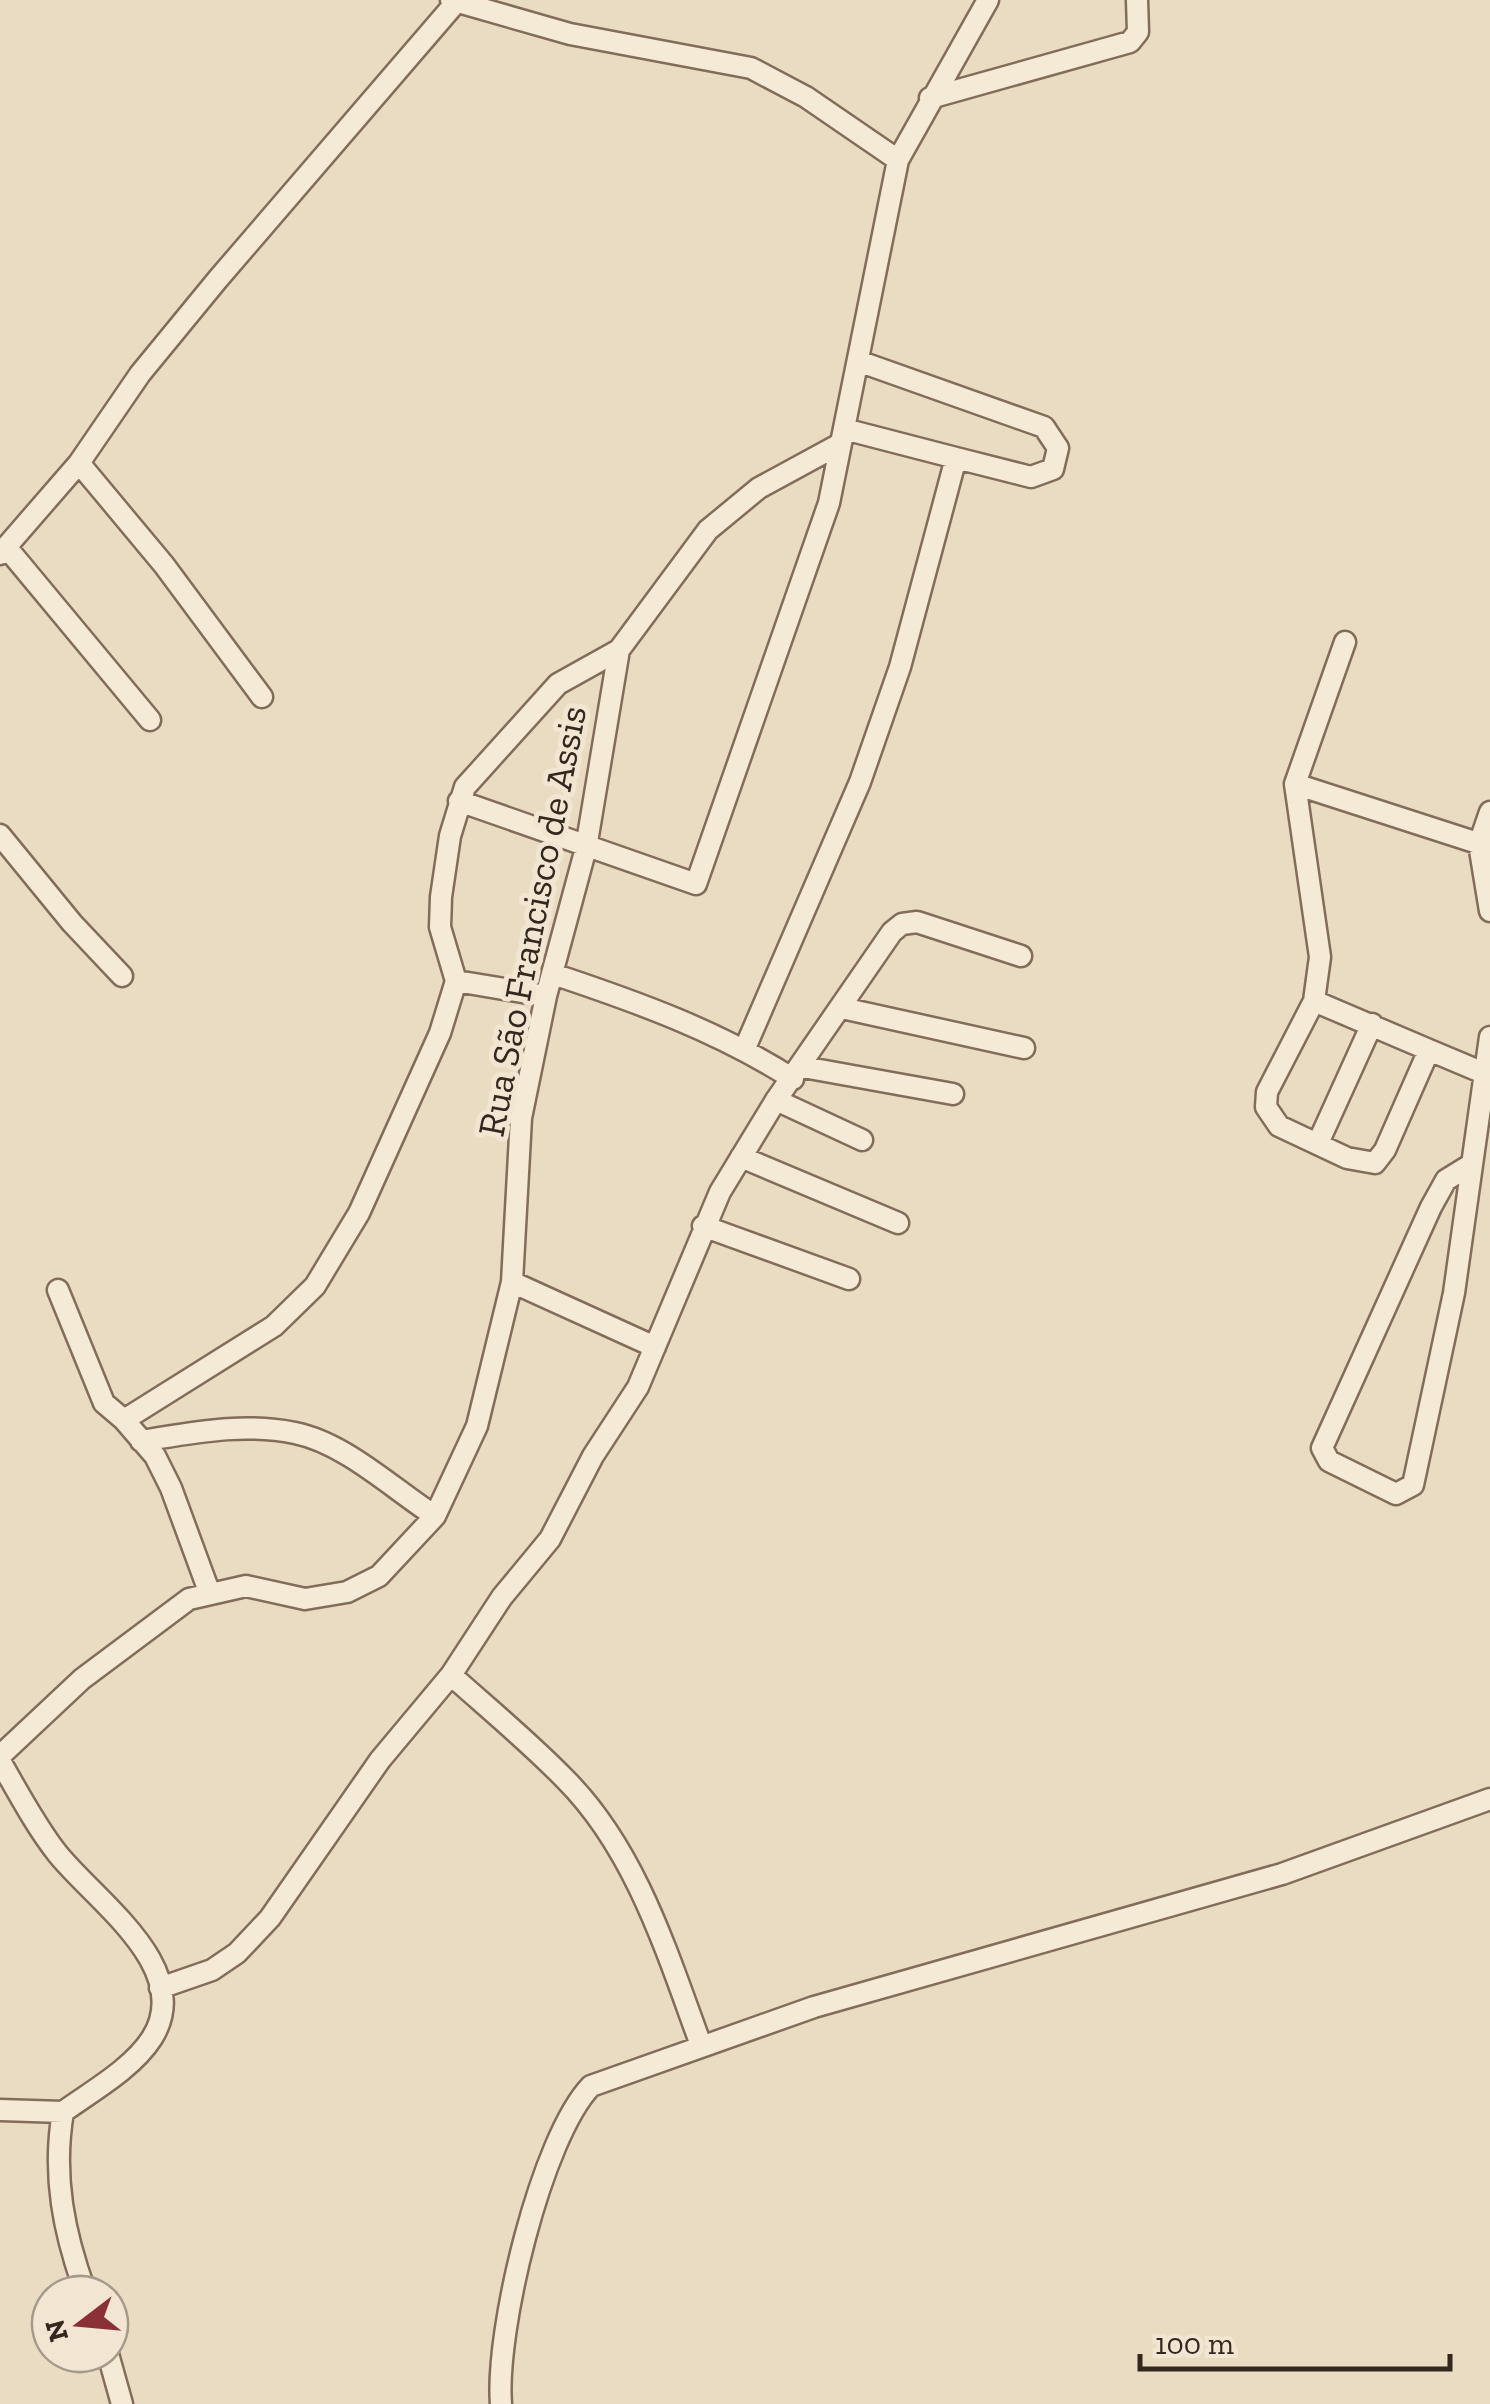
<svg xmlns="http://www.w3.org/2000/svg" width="1490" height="2404" font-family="'Zilla Slab',serif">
	<rect width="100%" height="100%" fill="#eadcc3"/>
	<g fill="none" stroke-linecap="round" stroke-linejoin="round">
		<g stroke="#826d5b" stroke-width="25">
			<path id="minor" d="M451 0 570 34 751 68 806 97 898 160
				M930 98 1130 42 1138 32 1137 0
				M858 361 1044 427 1058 448 1053 469 1031 477 956 458
				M79 463 164 565 262 697
				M7 548 150 720
				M0 554 79 463 140 374 218 279 458 0
				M1345 642 1295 784 1490 847
				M1295 784 1320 957 1314 1001 1267 1092 1266 1107 1279 1126 1347 1158 1375 1163 1385 1150 1429 1050 1486 1074
				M459 801 696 884 829 503 898 160 988 0
				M1490 812 1479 844 1490 911
				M0 835 72 923 122 976
				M553 974C637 1002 718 1031 793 1079
				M456 981 546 996
				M1314 1001 1429 1050
				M842 1008 1024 1048
				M745 1048 860 782 900 667 956 458 844 429
				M803 1067 953 1094
				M776 1100 862 1140
				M1318 1143 1372 1024
				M741 1157 898 1223
				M1472 1164 1446 1180 1431 1207 1322 1448 1329 1461 1396 1494 1413 1485 1454 1293 1490 1037
				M703 1226 849 1279
				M512 1282 655 1347
				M58 1290 104 1403 124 1420
				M141 1441C192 1433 244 1422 295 1433 345 1443 393 1489 435 1516
				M210 1594 171 1488 155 1456 124 1420 274 1326 315 1286 359 1213 440 1033 456 981 440 927 441 897 450 836 465 787 558 684 619 650
				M451 1675C489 1709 529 1742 565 1779 636 1850 667 1953 701 2045
				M0 1756 82 1679 189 1599 246 1586 305 1599 347 1592 379 1576 435 1516 477 1426 512 1282 521 1118 546 996 586 848 619 650 708 530 759 488 840 444
				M0 1761C18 1792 35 1825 57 1853 94 1900 196 1968 152 2038 132 2069 92 2091 63 2112 52 2176 64 2234 86 2294
				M160 1988 212 1970 237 1953 270 1918 380 1760 451 1675 502 1597 550 1539 593 1456 638 1387 720 1192 776 1100 892 932 902 924 917 922 1021 956
				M0 2110 63 2112
				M108 2354 122 2404
				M501 2404C495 2332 541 2138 591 2086L814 2007 1282 1874 1490 1799"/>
		</g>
		<use href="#minor" stroke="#f5ead5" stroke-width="20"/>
	</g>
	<g text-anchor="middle" stroke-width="10" stroke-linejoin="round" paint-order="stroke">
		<g font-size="38" fill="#34271e" stroke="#f2e6d2">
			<text transform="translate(532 921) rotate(-79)" y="13">Rua São Francisco de Assis</text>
		</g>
	</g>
	<g transform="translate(80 2324) rotate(254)"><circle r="48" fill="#f2e6d2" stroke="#a69a8a" stroke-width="2.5"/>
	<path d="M0-8L18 38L0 25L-18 38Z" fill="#8c3037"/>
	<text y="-15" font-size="28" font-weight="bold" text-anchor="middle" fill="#34271e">N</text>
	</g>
	<path d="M1140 2354v15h310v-15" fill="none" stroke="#34271e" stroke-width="5"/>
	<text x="1155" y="2354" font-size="30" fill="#34271e" stroke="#f2e6d2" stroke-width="8" paint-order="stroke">100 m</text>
</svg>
